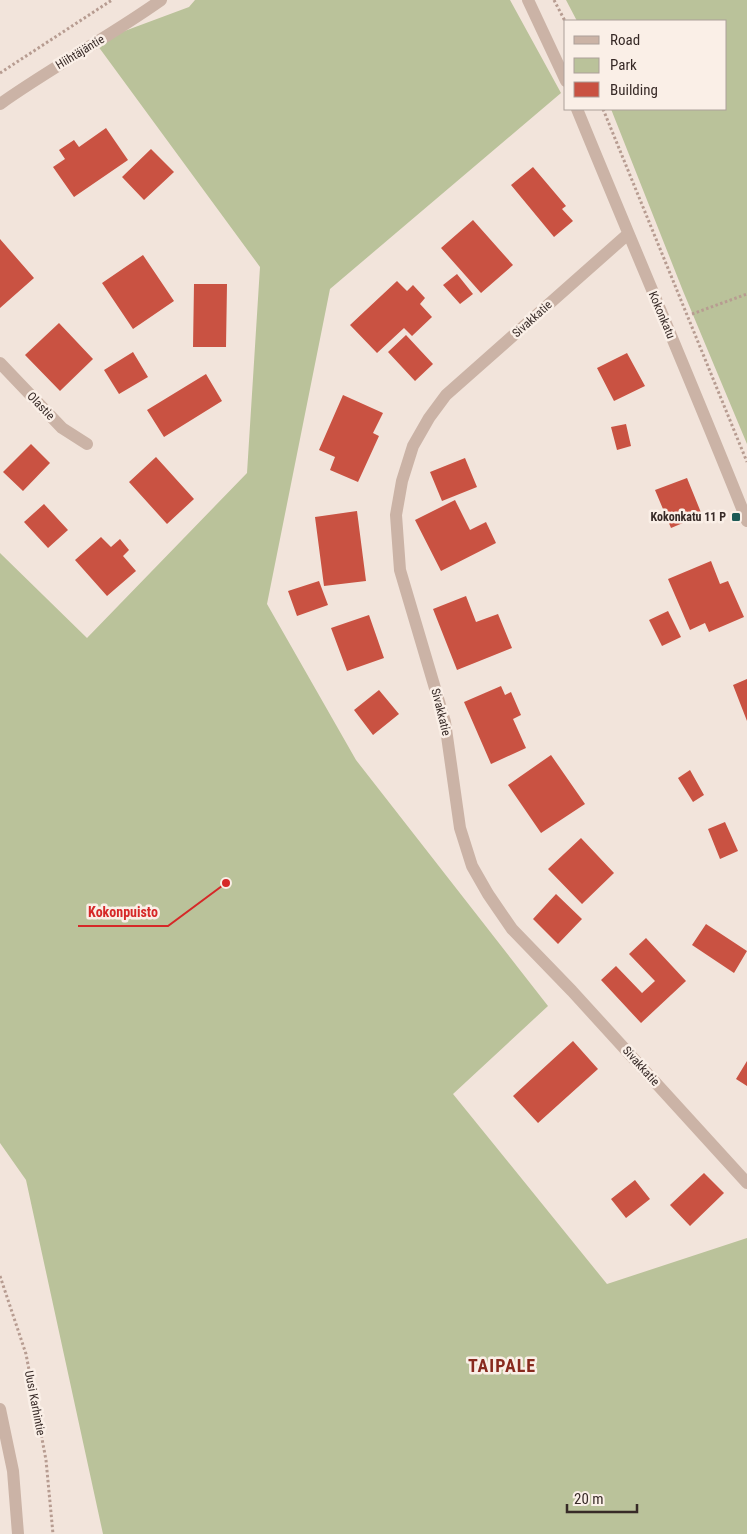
<svg xmlns="http://www.w3.org/2000/svg" width="747" height="1534" font-family="'Roboto Condensed',sans-serif">
	<rect width="100%" height="100%" fill="#f2e4db"/>
	<path fill="#bac29a" d="M195 0H510L561 93 330 289 267 604 356 760 548 1006 453 1094 607 1284 747 1238V1534H103L26 1180 0 1143V553L87 638 247 473 260 267 95 42 189 7Z
		M566 0H747V444L683 291 611 109H726V21H577Z"/>
	<path fill="#c95242" d="M106 128 128 160 74 197 53 167 65 159 59 150 74 140 79 147Z
		M151 149 174 172 144 200 122 177Z
		M533 167 566 206 562 209 573 221 554 237 511 185Z
		M473 220 513 265 481 293 441 248Z
		M0 239 34 278 0 308Z
		M143 255 174 301 133 329 102 283Z
		M457 274 473 294 460 304 443 285Z
		M397 281 407 291 413 285 425 298 420 304 432 317 412 336 404 328 377 353 350 325Z
		M194 284H227L226 347H193Z
		M59 323 93 359 60 391 25 355Z
		M406 335 433 364 415 381 388 352Z
		M133 352 148 377 119 394 104 370Z
		M627 353 645 386 614 401 597 368Z
		M206 374 222 401 164 437 147 410Z
		M343 395 383 413 373 433 379 436 358 482 330 470 335 457 319 450Z
		M626 424 631 446 617 450 611 427Z
		M31 444 50 463 23 491 3 472Z
		M156 457 194 499 167 524 129 482Z
		M465 458 477 487 442 501 430 472Z
		M687 478 702 515 671 528 655 490Z
		M455 500 470 530 486 522 496 543 441 571 415 520Z
		M44 504 68 530 48 548 24 522Z
		M357 511 366 581 324 586 315 517Z
		M101 537 111 547 120 539 129 550 123 556 136 571 107 596 75 560Z
		M711 561 720 584 728 581 744 617 709 632 705 623 690 630 668 579Z
		M319 581 328 605 297 616 288 591Z
		M466 596 476 622 498 614 512 648 457 670 433 609Z
		M668 611 681 637 662 646 649 620Z
		M369 615 384 658 347 671 331 628Z
		M747 679V721L733 685Z
		M501 686 505 695 511 692 521 715 513 719 526 748 491 764 464 702Z
		M379 690 399 714 373 735 354 710Z
		M551 755 585 804 541 833 508 785Z
		M690 770 704 795 693 802 678 778Z
		M725 822 738 851 720 859 708 829Z
		M581 838 614 873 582 904 548 869Z
		M556 894 582 919 558 944 533 919Z
		M706 924 747 951 734 973 692 945Z
		M646 938 686 981 641 1023 601 980 616 966 642 993 655 981 629 954Z
		M573 1041 598 1069 538 1123 513 1096Z
		M747 1061V1086L736 1079Z
		M704 1173 724 1193 690 1226 670 1205Z
		M635 1180 650 1199 626 1218 611 1199Z"/>
	<g fill="none" stroke-linecap="round" stroke-linejoin="round">
		<path stroke="#b79c91" stroke-width="3" stroke-dasharray="2.5 2.5" stroke-linecap="butt" d="M554 0 566 23
			M0 73 112 0
			M603 109 747 462
			M692 314 747 294
			M0 1276 26 1354 46 1460 53 1534"/>
		<path stroke="#cbb3a6" stroke-width="12" d="M528 0 566 81
			M0 104C52 67 109 37 161 0
			M577 109C633 246 692 383 747 521
			M628 234 446 395 429 418 413 446 402 481 396 515 400 570 445 722 460 828 472 866 488 894 512 929 572 991 747 1183
			M0 363 62 428 87 444
			M0 1409 13 1471 18 1534"/>
	</g>
	<rect fill="#1c5a56" stroke="#faefe7" stroke-width="2" x="731" y="512" width="10" height="10" rx="2.5"/>
	<g text-anchor="middle" stroke-width="5" stroke-linejoin="round" paint-order="stroke">
		<g font-size="12" fill="#372a27" stroke="#faefe7">
			<text transform="translate(80 52) rotate(-31)" y="4">Hiihtäjäntie</text>
			<text transform="translate(662 315) rotate(67)" y="4">Kokonkatu</text>
			<text transform="translate(532 319) rotate(-42)" y="4">Sivakkatie</text>
			<text transform="translate(41 406) rotate(46)" y="4">Olastie</text>
			<text transform="translate(441 712) rotate(76)" y="4">Sivakkatie</text>
			<text transform="translate(641 1066) rotate(48)" y="4">Sivakkatie</text>
			<text transform="translate(35 1403) rotate(79)" y="4">Uusi Karhintie</text>
		</g>
		<g font-size="12" font-weight="bold" fill="#372a27" stroke="#faefe7" text-anchor="end">
			<text x="726" y="521">Kokonkatu 11 P</text>
		</g>
		<g font-size="18" font-weight="bold" letter-spacing="1" fill="#882a1e" stroke="#faefe7">
			<text x="502" y="1372">TAIPALE</text>
		</g>
	</g>
	<path fill="none" stroke="#d62828" stroke-width="2" d="M226 883L168 926H78"/>
	<circle fill="#d62828" stroke="#faefe7" stroke-width="2" cx="226" cy="883" r="5"/>
	<g font-size="14" text-anchor="middle" font-weight="bold" fill="#d62828" stroke="#faefe7" stroke-width="5" stroke-linejoin="round" paint-order="stroke">
		<text x="123" y="917">Kokonpuisto</text>
	</g>
	<rect x="564" y="20" width="162" height="90" fill="#faefe7" stroke="#aca09a"/>
	<rect x="574" y="36" width="25" height="8" fill="#cbb3a6" stroke="#aca09a"/>
	<text x="610" y="45" font-size="15" fill="#372a27">Road</text>
	<rect x="574" y="58" width="25" height="15" fill="#bac29a" stroke="#aca09a"/>
	<text x="610" y="70" font-size="15" fill="#372a27">Park</text>
	<rect x="574" y="82" width="25" height="15" fill="#c95242" stroke="#aca09a"/>
	<text x="610" y="95" font-size="15" fill="#372a27">Building</text>
	<path d="M567 1504v8h70v-8" fill="none" stroke="#372a27" stroke-width="2.5"/>
	<text x="574" y="1504" font-size="15" fill="#372a27" stroke="#faefe7" stroke-width="4" paint-order="stroke">20 m</text>
</svg>
